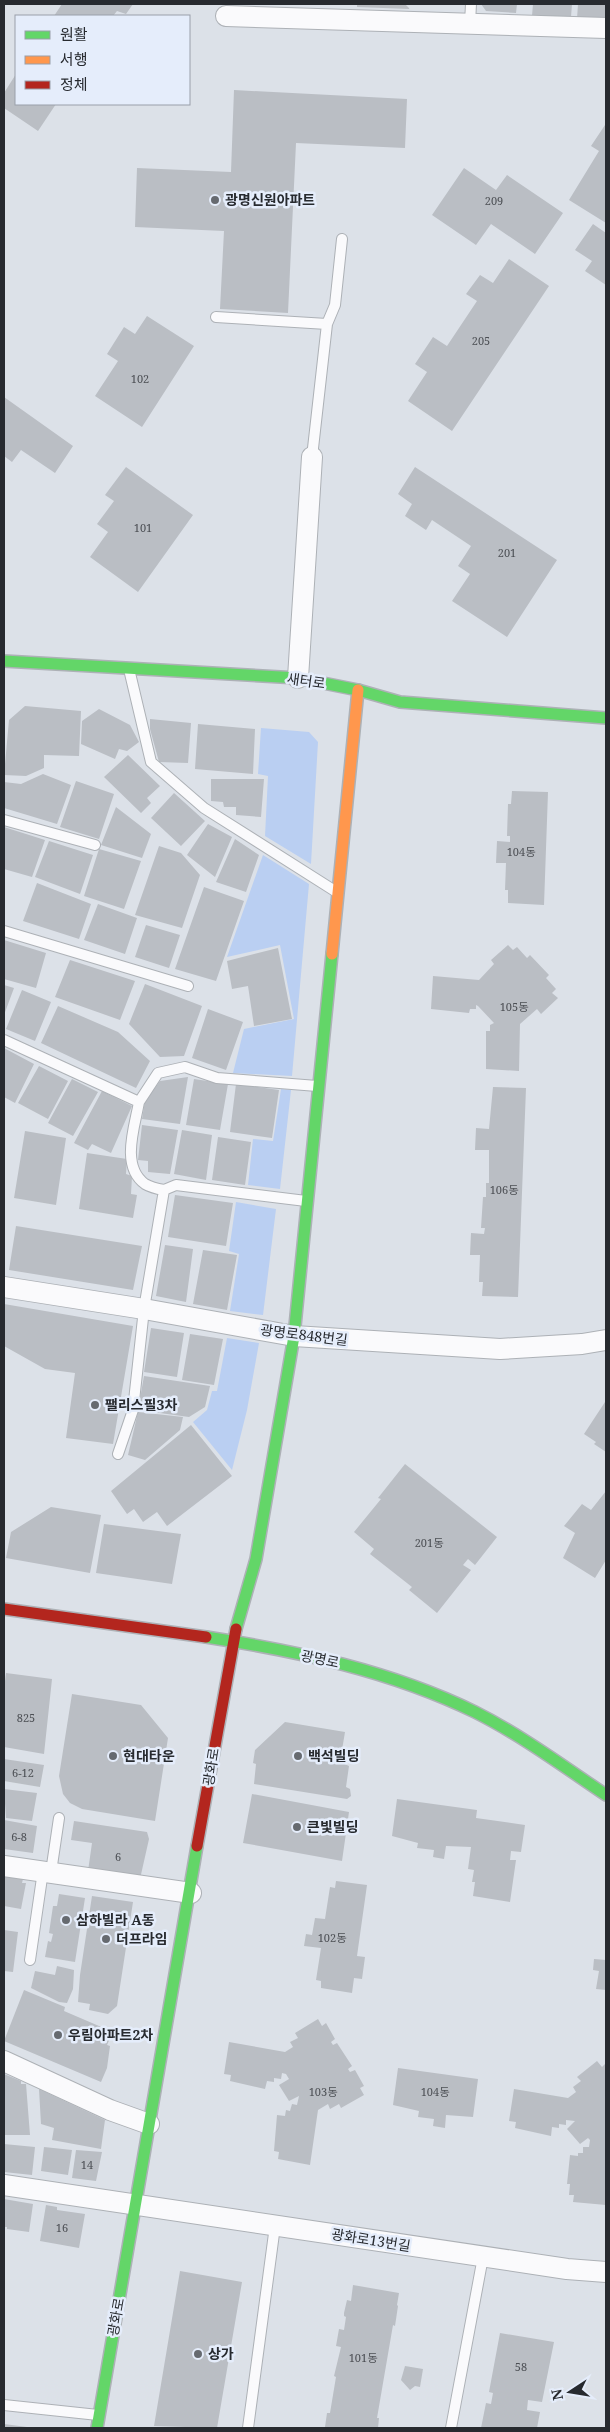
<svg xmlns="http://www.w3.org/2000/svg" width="610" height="2432" font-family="'Noto Serif','Noto Sans KR',serif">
	<rect width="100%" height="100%" fill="#dce1e8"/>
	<path fill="#bacff2" d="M261 728 309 732 318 742 311 864 265 836 268 776 258 774Z
		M263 855 309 884 292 1076 233 1073 244 1029 294 1019 280 945 227 957Z
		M281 1089 291 1090 280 1189 248 1185 253 1139 273 1141Z
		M236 1202 276 1209 263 1315 230 1311 239 1254 229 1251Z
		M227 1338 259 1343 247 1410 232 1470 193 1422 207 1410 212 1391H217Z"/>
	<path fill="#babec4" d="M62 4H133L126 14 117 11 113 16H54Z
		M357 4H405L410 9 357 7Z
		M481 4H517L516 13 486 11Z
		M533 4H572L571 17 532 16Z
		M578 4H606V20L577 19Z
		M16 74V104H56L38 131 4 108V93Z
		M234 90 407 99 405 148 296 143 288 313 220 309 224 231 135 227 137 168 231 172Z
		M605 125 606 126V223L569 200 599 151 591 146Z
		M464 168 496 190 507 175 563 213 535 254 491 224 476 245 432 215Z
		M593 224 606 233V285L585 271 592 261 575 250Z
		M509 259 549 286 452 431 408 401 427 372 415 364 433 337 447 346 477 301 466 294 480 275 493 283Z
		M147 316 194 346 142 427 95 396 118 361 107 354 124 327 135 334Z
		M4 397 73 446 55 473 21 450 12 462 4 456Z
		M126 467 193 515 138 592 90 557 108 532 97 524 114 501 105 495Z
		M415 467 557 560 507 637 452 601 470 574 458 566 471 546 432 520 426 530 405 516 412 504 398 494Z
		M25 706 81 711 79 756 44 755V768L26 776 4 775 9 720Z
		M99 709 130 725 139 742 127 751 119 749 115 759 81 744 82 721Z
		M150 719 191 723 188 763 159 762 150 729Z
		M198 724 255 729 253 774 195 769Z
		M128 755 160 786 147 798 151 803 141 813 104 777Z
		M43 774 71 785 57 824 4 808V782L21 784Z
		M211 779H264L261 817 236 815V807H224L223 802 211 801Z
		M76 781 114 794 99 839 60 827Z
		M512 791 548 792 544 905 508 903V890H505L506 863H496L497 841 510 842V836H507L508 804H511Z
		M174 793 205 821 181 846 151 818Z
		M116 807 151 834 142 858 101 845Z
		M208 824 232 837 215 877 187 855Z
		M4 827 45 840 32 877 4 869Z
		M235 839 259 855 246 892 216 882Z
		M49 841 93 855 80 894 35 877Z
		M159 846 181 853 200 875 182 928 135 915Z
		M99 849 141 861 124 909 84 896Z
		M37 883 91 904 79 939 23 921Z
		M204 887 244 901 216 981 175 969Z
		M98 904 137 918 125 954 84 940Z
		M146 925 180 935 169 968 135 957Z
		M4 940 46 953 36 988 4 979Z
		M508 945 513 950 517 947 527 958 530 955 549 975 546 978 556 989 552 993 558 998 541 1014 537 1009 520 1024 519 1071 486 1069V1031H490V1025L494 1023 478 1006 476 1005V1009H470L469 1013 431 1009 433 976 479 980 494 964 491 960Z
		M278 948 292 1019 254 1026 248 986 232 989 227 961Z
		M70 960 135 981 120 1020 55 997Z
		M145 984 202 1006 184 1056 160 1057 129 1024Z
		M4 985 14 988 4 1015Z
		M22 990 51 1002 35 1041 6 1029Z
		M58 1006 118 1032 150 1061 136 1088 41 1043Z
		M208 1009 243 1022 226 1070 192 1058Z
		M4 1048 34 1064 15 1103 4 1097Z
		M39 1066 68 1081 48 1119 18 1103Z
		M188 1077 180 1124 142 1119 145 1101 160 1081Z
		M72 1079 98 1092 73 1136 48 1123Z
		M194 1079 228 1084 220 1130 186 1125Z
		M236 1084 279 1090 272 1138 230 1132Z
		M493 1087 526 1088 518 1297 482 1296 483 1282H479L480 1255H470L471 1233 484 1234 485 1228H481L483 1197H486V1183H489V1150H475L476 1128 489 1129Z
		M102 1091 132 1106 111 1153 92 1144 88 1150 74 1143Z
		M142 1125 178 1130 170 1174 148 1172V1161L138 1160Z
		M182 1130 212 1135 206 1180 174 1174Z
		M25 1131 66 1138 56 1205 14 1198Z
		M218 1137 251 1142 245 1185 212 1180Z
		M87 1153 127 1159 126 1174 132 1176 131 1194 137 1195 133 1218 79 1209Z
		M175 1195 233 1203 226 1246 168 1237Z
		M16 1226 142 1246 133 1290 9 1270Z
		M165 1245 193 1249 186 1302 156 1296Z
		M203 1250 237 1255 227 1310 193 1304Z
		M4 1304 133 1326 113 1444 66 1438 75 1373 45 1369 4 1346Z
		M151 1328 184 1333 177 1377 144 1372Z
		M190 1334 223 1339 214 1385 182 1380Z
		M144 1376 210 1386 205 1407 189 1417 138 1410Z
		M605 1402 606 1404V1452L594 1444 596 1442 584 1434Z
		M138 1412 183 1417 180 1430 145 1460 128 1455Z
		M191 1425 232 1476 167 1526 157 1512 143 1522 134 1509 127 1514 111 1491Z
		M405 1464 497 1537 475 1565 468 1559 463 1565 471 1570 437 1613 409 1590 412 1587 370 1554 374 1549 354 1532 381 1499 378 1498Z
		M606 1491V1560L595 1578 563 1558 575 1533 564 1526 582 1504 591 1510Z
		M51 1507 101 1515 90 1573 6 1558 11 1532Z
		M104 1524 181 1534 172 1584 96 1573Z
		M6 1673 52 1679 44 1754 4 1747V1689Z
		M72 1694 141 1705 168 1738 155 1821 82 1809 70 1803 63 1794 59 1776Z
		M285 1722 345 1732 340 1762 349 1766 346 1787 350 1789 351 1796 347 1799 254 1784 256 1764 253 1763 255 1750Z
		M4 1759 44 1765 40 1787 4 1781Z
		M4 1789 37 1793 32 1821 6 1818Z
		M252 1794 349 1812 342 1861 243 1843Z
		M397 1799 477 1810 476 1818 525 1825 521 1852 511 1851 510 1860H516L510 1902 473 1896 475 1882H472L474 1870 468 1869 471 1847 446 1846 444 1859 433 1857 434 1850 417 1848 418 1843 392 1836Z
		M4 1820 37 1826 33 1853 4 1849Z
		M74 1821 147 1832 149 1839 140 1879 88 1871 92 1843 71 1840Z
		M4 1874 23 1879 22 1883H26L21 1909 4 1906Z
		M336 1881 367 1885 357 1956 365 1957 362 1979 354 1978 352 1993 321 1988V1981L316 1980 321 1948 304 1946 306 1934 312 1935 315 1918 325 1919 330 1887 335 1888Z
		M59 1894 85 1898 75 1962 45 1957 48 1941 51 1942 53 1934 49 1933 53 1906H57Z
		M92 1896 133 1902 117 2006 108 2014 89 2010 90 2004 78 2002 80 1975Z
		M4 1930 18 1932 13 1972 4 1971Z
		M594 1959 606 1960V1990L596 1989 599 1971 593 1970Z
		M57 1966 74 1970 73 1989 67 2003 59 2002 31 1988 35 1971 55 1975Z
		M24 1990 65 2007 64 2011 113 2032 107 2045 110 2046 107 2068 101 2082 4 2041Z
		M318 2019 322 2026 326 2023 335 2039 331 2042 333 2045 337 2043 352 2066 348 2069 350 2072 355 2070 364 2086 360 2088 364 2095 341 2108 339 2104 330 2109 328 2104 318 2110 310 2165 278 2159 279 2152 274 2151 277 2115 285 2116 286 2110 290 2111 292 2104 297 2105 299 2096 289 2101 279 2085 289 2079 286 2074 282 2073 281 2079 274 2078V2082L267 2081 265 2089 230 2081 231 2075 224 2074 229 2042 285 2052 293 2047 290 2042 298 2038 295 2033Z
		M597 2061 602 2067 606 2063V2205L573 2202 574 2195H569L570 2184H567L570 2155 578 2156V2153H583V2147H589L590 2140 588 2138 580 2144 567 2129 575 2121 566 2120V2125L559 2124V2128L552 2127 551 2136 515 2128 516 2122 509 2121 514 2089 568 2098 576 2092 573 2087 581 2081 577 2077Z
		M398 2068 478 2079 473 2117 446 2115 445 2128 433 2126 434 2119 418 2117 419 2111 393 2105Z
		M4 2074 21 2081V2084H26L30 2135H4Z
		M39 2089 105 2120 101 2149 52 2140 54 2128 41 2124Z
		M4 2144 35 2147 32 2175 4 2172Z
		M44 2147 72 2150 68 2175 41 2171Z
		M76 2150 102 2152 96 2181 72 2178Z
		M4 2199 33 2204 29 2232 7 2229V2227H4Z
		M46 2205 57 2207V2210L85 2214 79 2248 40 2241Z
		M180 2271 242 2282 217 2428 154 2426Z
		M353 2285 399 2293 397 2305 398 2306 395 2326 393 2325 377 2418H379L378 2428H328L325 2427 327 2413H330L336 2377 334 2376 341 2347 336 2346 339 2329 344 2330 346 2317 344 2316V2313L347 2300 351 2301Z
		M500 2333 554 2342 542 2402 528 2400 527 2410 540 2412 537 2428H481L486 2403 491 2404 493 2393 489 2392Z
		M405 2366 423 2369 420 2387 415 2386 410 2390 401 2380Z
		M4 2424 27 2427V2428H4Z"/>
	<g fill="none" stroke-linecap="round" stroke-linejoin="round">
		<g stroke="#adb1b6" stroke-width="12">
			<path id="lane" d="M470 23 471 4
				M216 317 327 324
				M312 457 327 324 335 305 342 239
				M129 669 151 762 204 808 335 891
				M4 820 95 845
				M4 931 188 986
				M4 1040 139 1102C135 1126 120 1166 145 1184 150 1187 158 1189 164 1190L144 1309 133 1410 118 1454
				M139 1102 158 1073 185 1067 217 1078 317 1086
				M164 1190 176 1185 306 1201
				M51 1872 59 1818
				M30 1960 43 1871
				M4 2405 98 2415
				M248 2428 275 2226
				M451 2428 483 2257"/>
		</g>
		<g stroke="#adb1b6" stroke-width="22">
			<path id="street" d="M226 16 606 28
				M298 678 312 457
				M4 1287 144 1309 294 1336 500 1349 582 1344 606 1340
				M4 1866 191 1893
				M4 2061 110 2110 149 2124
				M4 2185 567 2269 606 2272"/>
		</g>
		<g stroke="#adb1b6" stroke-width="14">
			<path id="fast" d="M4 661 298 678 358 690 400 702 606 718
				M236 1629 256 1559 294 1336 332 954
				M206 1637C297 1651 391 1671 475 1712 521 1735 563 1766 606 1795
				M97 2428 197 1846"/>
		</g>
		<g stroke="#adb1b6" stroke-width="14">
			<path id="slow" d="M332 954 358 690"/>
		</g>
		<g stroke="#adb1b6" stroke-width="14">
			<path id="jam" d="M4 1609 206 1637
				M197 1846 236 1629"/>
		</g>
		<use href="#lane" stroke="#fafafc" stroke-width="10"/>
		<use href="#street" stroke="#fafafc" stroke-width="20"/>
		<use href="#fast" stroke="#63d668" stroke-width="11"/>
		<use href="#slow" stroke="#ff974d" stroke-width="11"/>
		<use href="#jam" stroke="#b3261e" stroke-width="11"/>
	</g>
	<g fill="#666a70" stroke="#e5edfb" stroke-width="2">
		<circle cx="215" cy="200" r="5"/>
		<circle cx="95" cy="1405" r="5"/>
		<circle cx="113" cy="1756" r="5"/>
		<circle cx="298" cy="1756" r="5"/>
		<circle cx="297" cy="1827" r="5"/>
		<circle cx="66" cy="1920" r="5"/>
		<circle cx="106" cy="1939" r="5"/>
		<circle cx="58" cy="2035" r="5"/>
		<circle cx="198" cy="2354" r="5"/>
	</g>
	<g text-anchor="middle" stroke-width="5" stroke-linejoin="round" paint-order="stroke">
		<g font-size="11" fill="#4c4f54">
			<text x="494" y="205">209</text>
			<text x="481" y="345">205</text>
			<text x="140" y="383">102</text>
			<text x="143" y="532">101</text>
			<text x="507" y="557">201</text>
			<text x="521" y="856">104동</text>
			<text x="514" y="1011">105동</text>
			<text x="504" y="1194">106동</text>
			<text x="429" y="1547">201동</text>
			<text x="26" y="1722">825</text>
			<text x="23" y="1777">6-12</text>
			<text x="19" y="1841">6-8</text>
			<text x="118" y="1861">6</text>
			<text x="332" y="1942">102동</text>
			<text x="323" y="2096">103동</text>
			<text x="435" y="2096">104동</text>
			<text x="87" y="2169">14</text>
			<text x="62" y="2232">16</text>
			<text x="363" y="2362">101동</text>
			<text x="521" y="2371">58</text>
		</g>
		<g font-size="14" font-weight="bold" fill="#272a2f" stroke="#e5edfb" text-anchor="start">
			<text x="225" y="205">광명신원아파트</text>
			<text x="105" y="1410">팰리스필3차</text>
			<text x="123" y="1761">현대타운</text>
			<text x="308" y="1761">백석빌딩</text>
			<text x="307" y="1832">큰빛빌딩</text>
			<text x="76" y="1925">삼하빌라 A동</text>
			<text x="116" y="1944">더프라임</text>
			<text x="68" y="2040">우림아파트2차</text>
			<text x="208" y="2359">상가</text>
		</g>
		<g font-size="14" fill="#272a2f" stroke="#e5edfb">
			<text transform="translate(306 681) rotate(8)" y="5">새터로</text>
			<text transform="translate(304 1335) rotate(7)" y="5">광명로848번길</text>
			<text transform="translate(320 1659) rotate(12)" y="5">광명로</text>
			<text transform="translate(211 1767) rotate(-81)" y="5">광화로</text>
			<text transform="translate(371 2240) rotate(9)" y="5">광화로13번길</text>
			<text transform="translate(116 2317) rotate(-80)" y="5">광화로</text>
		</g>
	</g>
	<rect width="610" height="2432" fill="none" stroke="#272a2f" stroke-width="10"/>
	<rect x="15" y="15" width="175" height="90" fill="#e5edfb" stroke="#999fa9"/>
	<rect x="25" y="31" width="25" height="8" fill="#63d668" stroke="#999fa9"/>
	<text x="60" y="40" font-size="15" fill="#272a2f">원활</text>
	<rect x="25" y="56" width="25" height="8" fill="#ff974d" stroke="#999fa9"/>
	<text x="60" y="65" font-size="15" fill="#272a2f">서행</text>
	<rect x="25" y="81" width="25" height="8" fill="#b3261e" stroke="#999fa9"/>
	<text x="60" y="90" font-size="15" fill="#272a2f">정체</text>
	<g transform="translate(570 2392) rotate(258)" stroke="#e5edfb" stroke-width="4" paint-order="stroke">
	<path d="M0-4L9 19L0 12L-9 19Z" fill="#272a2f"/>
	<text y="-8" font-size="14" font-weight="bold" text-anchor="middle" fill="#272a2f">N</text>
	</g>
</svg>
